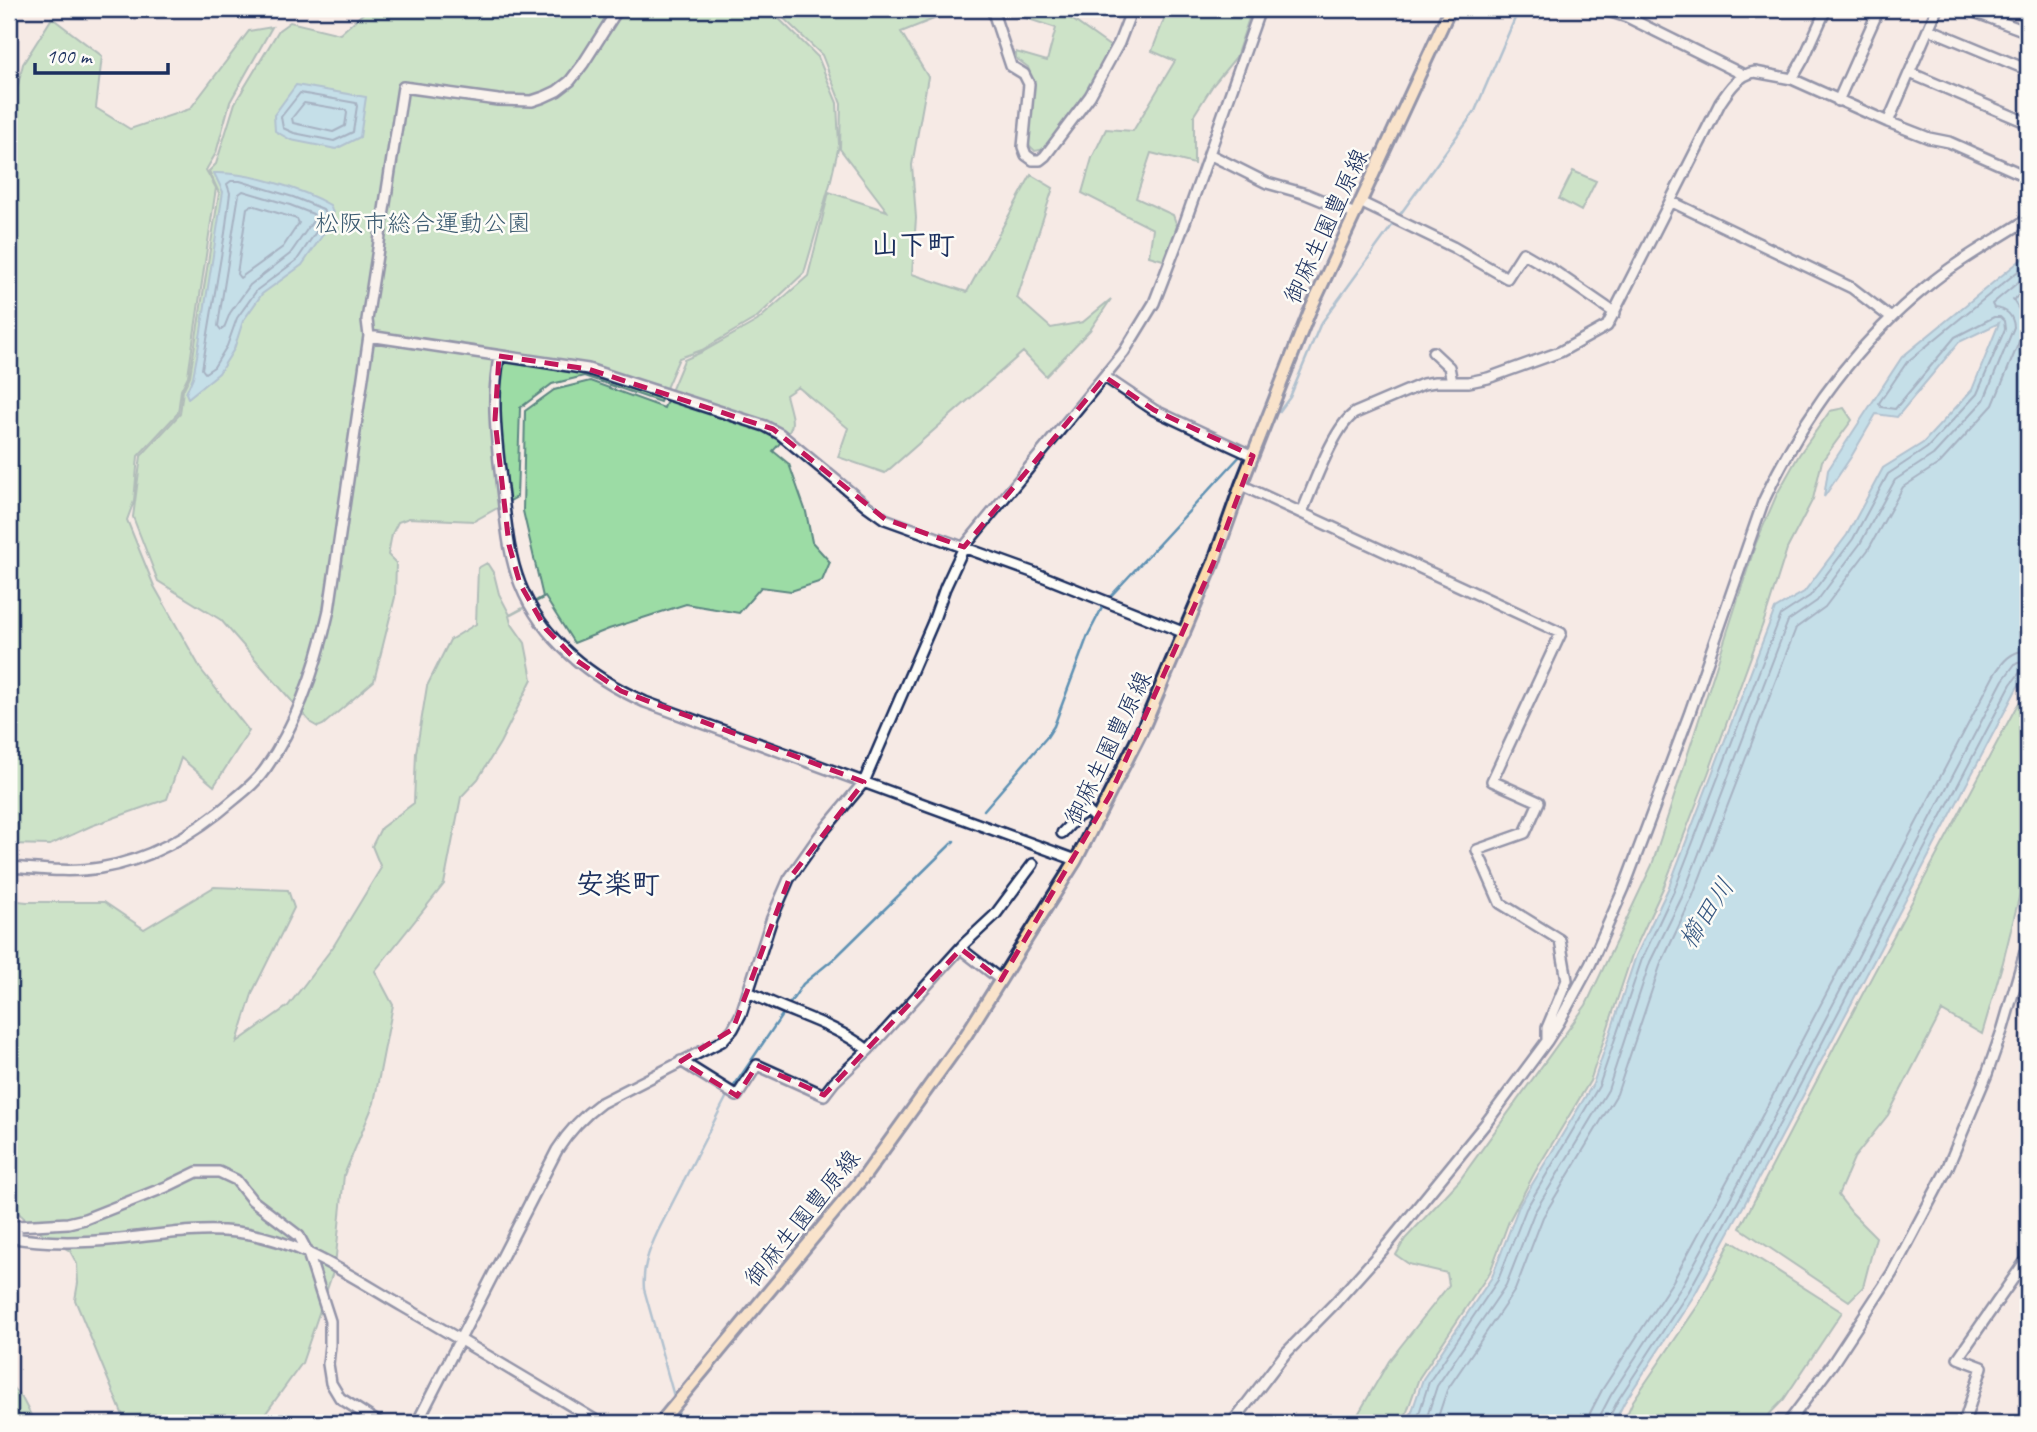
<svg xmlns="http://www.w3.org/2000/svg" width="2037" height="1432" font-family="Caveat,'Klee One',sans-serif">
	<rect width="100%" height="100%" fill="#f6eae5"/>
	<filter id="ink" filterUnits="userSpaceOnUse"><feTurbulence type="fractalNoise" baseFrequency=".0143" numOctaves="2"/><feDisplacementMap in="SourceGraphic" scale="14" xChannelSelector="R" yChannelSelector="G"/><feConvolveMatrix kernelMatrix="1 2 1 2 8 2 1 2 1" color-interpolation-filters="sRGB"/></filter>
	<g filter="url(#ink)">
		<path fill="#9cdca5" stroke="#5c8682" stroke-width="2" d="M368 9H765L771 11 818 57 837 103 839 145 830 184 804 273 756 318 702 350 679 358 660 402 584 376 552 384 520 408 517 497 474 521 409 518 398 522 392 534 388 555 396 563 395 597 374 681 323 725 318 727 311 723 221 620 158 581 133 517 141 456 180 414 183 390 190 376 219 193 209 171 216 164 235 103 279 30 290 22 340 34Z
			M774 9H959L901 32 928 77 912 165 916 218 912 274 967 292 1031 175 1053 188 1017 298 1051 328 1083 322 1111 299 1090 330 1046 376 1023 352 885 473 838 457 848 428 798 387 786 395C795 429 796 425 773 451L789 464 806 512 812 542 830 562 822 581 791 591 761 587 739 613 686 604 609 629 574 643 545 597 509 616 511 623 525 643 532 679 500 743 478 779 461 797 444 884 375 971 393 1005 374 1103 344 1175 335 1266 302 1363 266 1413 262 1423H126L75 1300 78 1283 77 1264 70 1251 49 1239 9 1205V900L27 902H104L144 929 214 887 288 890 294 908 253 991 237 1042 288 1006 333 947 381 868 372 846 381 828 414 803 416 753 427 686 450 640 476 624 478 568 487 563 494 574 499 594 510 615 543 597 523 511 525 411 554 390 590 381 664 408 684 360 704 351 757 321 808 276 829 192 887 211 840 149 841 104 822 55Z
			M998 9H1064L1066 15 1111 47 1087 93 1045 149 1035 151 1028 144 1033 83 1028 67 1016 58V52L1047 61 1056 28Z
			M1168 9H1252L1236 57 1213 85 1194 115V164L1151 153 1136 198 1173 215 1177 226 1170 262 1149 256 1153 229 1082 193 1092 158 1106 129 1133 131 1175 61 1152 51Z
			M52 18 102 56 96 108 130 129 190 109 249 31 272 27 230 102 216 153 206 170 216 188 188 376 181 390 178 413 138 456 134 501 127 520 154 586 202 671 249 731 214 786 181 758 167 799 91 826 50 845 9 844V122L23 64Z
			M1573 171 1596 181 1581 211 1559 199Z
			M1844 408 1852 420 1822 461 1813 499 1787 549 1765 618 1708 774 1664 886 1632 955 1590 1081 1535 1172 1509 1221 1490 1272 1419 1378 1403 1423H1353L1389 1361 1449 1285 1447 1273 1409 1264 1396 1255 1405 1239 1459 1181 1586 1005 1652 865 1756 543 1777 494 1799 455 1830 411Z
			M2028 689V707L2025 712 2028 714V861L2003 962 1982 1034 1942 1011 1888 1115 1854 1158 1838 1195 1852 1213 1876 1237 1863 1287 1849 1301 1740 1228 1838 1040 2015 709Z
			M1731 1241 1842 1312 1784 1399 1761 1423H1623L1633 1401 1699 1304Z
			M9 1384 22 1398 35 1423H9Z"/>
		<path fill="#8ad2ec" stroke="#5e91b3" stroke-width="2" d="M296 85 366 97 360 137 336 149 291 140 275 131 274 115Z
			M214 173C248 172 300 188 330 205L333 213V220L302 265 262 294 243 321 234 349 219 373 188 398 186 393 193 377 197 356 223 192Z
			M2028 254V672L2017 688 1776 1147 1695 1294 1624 1403 1614 1423H1408L1423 1379 1492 1277 1519 1206 1593 1084 1636 956 1668 889 1775 609 1804 592 1847 535 1883 468 1923 443 1972 390 1999 323 1959 342 1897 417 1876 414 1851 457 1824 497 1828 470 1902 357Z"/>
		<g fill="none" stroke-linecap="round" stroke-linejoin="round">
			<path stroke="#477097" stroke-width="2" d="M300 93 356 103 357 106 353 132 334 141 294 133 283 128 281 117Z
				M304 103 346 110 347 113 345 126 333 132 293 123 292 118Z
				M231 181H240L293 197 323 209 326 217 297 260 257 290 237 318 227 346 214 367 205 373 202 369 225 233 230 193 227 184Z
				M243 191 290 205 313 214 315 218 290 254 250 285 230 313 224 328 221 330 218 326 220 312 239 194Z
				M252 205 297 219 299 223 283 247 240 278 237 274 247 208Z
				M1416 1423 1429 1382 1498 1280 1526 1209 1599 1086 1642 959 1674 891 1781 615 1810 596 1853 539 1888 474 1927 448 1977 394 2005 329 2004 321 2000 317H1994L1955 337 1895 409 1881 407 1879 403 1907 362 2028 263
				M1425 1423 1437 1386 1506 1285 1534 1213 1608 1090 1650 962 1683 895 1788 621 1817 601 1860 544 1895 480 1933 455 1984 400 2014 327C2013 314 2006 309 1994 308L1992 304 2028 274
				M1436 1423 1447 1390 1515 1290 1543 1217 1617 1094 1660 966 1692 898 1796 628 1825 607 1868 550 1903 487 1940 463 1993 405 2024 330 2023 316 2013 300 2028 288
				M1589 1423 1590 1413 1602 1390 1673 1281 1752 1135 1994 675C2003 661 2011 651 2028 650
				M1600 1423 1601 1414 1611 1395 1682 1286 1762 1140 2003 680 2015 664 2028 660
				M1608 1423 1609 1418 1618 1400 1689 1291 1769 1144 2011 684 2021 671 2028 669"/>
			<path stroke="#5e91b3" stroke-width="2.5" d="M1279 412 1290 397 1320 325 1475 111 1519 9
				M1108 599 1241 455
				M984 810 1047 737 1054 726 1088 635 1104 604
				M732 1089 803 984 836 957 954 841
				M675 1400 644 1289C642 1268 649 1250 658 1231L728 1094
				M677 1406 681 1423"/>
			<g stroke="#1b2f5e" stroke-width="14">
				<path id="minor" d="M992 9 1011 66 1024 74 1029 84 1023 147 1026 155 1033 160H1040L1045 156 1090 96 1119 43 1132 9
					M1602 9 1627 17 1744 75
					M1966 9 2028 32
					M1929 29 2028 70
					M1910 73 2028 123
					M1792 79 1804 58 1826 9
					M1838 101 1879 9
					M1888 122 1937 9
					M1209 154 1267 183 1306 194 1355 214
					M1670 201 1852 288 1891 318
					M1360 202 1453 247 1507 278 1523 253 1554 271 1615 313
					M369 336 588 369 765 426 780 434 867 506 885 519 1032 572 1185 633
					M1433 352 1449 367 1452 382
					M499 356C497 370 495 384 495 398 494 428 499 459 502 489 506 521 508 554 520 584 542 640 591 678 645 702L1076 860
					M1105 377 1154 410 1253 456
					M1241 485 1561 633 1492 781 1539 802 1525 833 1477 850 1500 903 1560 940 1567 980 1547 1028V1039
					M1302 512C1313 487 1334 426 1355 413L1423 384 1435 382H1469L1488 378 1560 352 1607 326 1720 103C1728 91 1739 74 1755 72L1792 79 1888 122 1929 138 1949 142 2028 177
					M1062 833 1077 817 1087 811 1097 820
					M9 867C39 869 70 873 100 868 151 860 197 832 236 798 247 789 258 780 266 768 298 722 317 664 329 610L369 336 367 320 403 87 498 100 532 101 544 97 557 91 570 81 583 64 618 9
					M961 949 1001 980
					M749 992C788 1013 832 1022 868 1050
					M681 1061 737 1096 757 1065 824 1095 834 1082 868 1050 965 943 995 915 1033 864
					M9 1237C46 1244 82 1243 120 1239 159 1235 196 1228 236 1232 297 1238 352 1277 404 1307 470 1345 535 1384 600 1423
					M17 1238V1226L68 1223 85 1219 166 1187 197 1172H219L236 1180 252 1200 299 1236 308 1253 330 1321V1345L328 1364 331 1383 340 1398 379 1423
					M417 1423 557 1150C569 1131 583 1116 601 1103L722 1041 733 1029 741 1014 772 918 789 879 820 835 864 782 933 622 945 588 964 547 1124 352 1154 303 1184 225 1260 9
					M1232 1423 1285 1354 1335 1303 1387 1245 1486 1123 1547 1041 1559 1022 1590 965 1624 888 1690 712 1763 502C1801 420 1855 345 1926 287 1957 261 1994 241 2028 219
					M1788 1423 1833 1363 1892 1273 1947 1169 1987 1074 2003 1028 2028 942
					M1964 1423 1982 1367 1958 1358 2024 1263 2028 1266"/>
			</g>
			<g stroke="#1b2f5e" stroke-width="16">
				<path id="major" d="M660 1423 866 1174 966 1035 1076 860 1144 726 1213 564 1241 485 1309 313 1450 9"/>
			</g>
			<use href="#minor" stroke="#fdfcf7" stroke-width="9"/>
			<use href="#major" stroke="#fddcac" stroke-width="10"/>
		</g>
	</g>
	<path d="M0 0H2037V1432H0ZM499 356 588 369 773 429 885 519 964 547 1105 377 1154 410 1253 456 1213 564 1110 795 1001 980 961 949 824 1095 757 1065 737 1096 681 1061 733 1029 789 879 864 782 621 691 576 660 546 629 520 584 509 545 495 420Z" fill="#f6eae5" fill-opacity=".55" fill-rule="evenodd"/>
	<path fill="none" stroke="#c2185b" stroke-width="5" stroke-dasharray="14 9" stroke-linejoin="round" d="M499 356 588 369 773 429 885 519 964 547 1105 377 1154 410 1253 456 1213 564 1110 795 1001 980 961 949 824 1095 757 1065 737 1096 681 1061 733 1029 789 879 864 782 621 691 576 660 546 629 520 584 509 545 495 420Z"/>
	<g text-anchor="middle" stroke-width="5" stroke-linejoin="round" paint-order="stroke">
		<g font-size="24" fill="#3b5a70" stroke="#fdfcf7">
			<text x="423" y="231">松阪市総合運動公園</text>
		</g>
		<g font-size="24" fill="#1b2f5e" stroke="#fdfcf7">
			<text transform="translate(1326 226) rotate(-65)" y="8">御麻生園豊原線</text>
			<text transform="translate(1108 748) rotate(-64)" y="8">御麻生園豊原線</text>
			<text transform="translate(802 1218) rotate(-51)" y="8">御麻生園豊原線</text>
		</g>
		<g font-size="26" font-style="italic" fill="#375882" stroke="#fdfcf7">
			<text transform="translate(1706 913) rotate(-57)" y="9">櫛田川</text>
		</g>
		<g font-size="28" font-weight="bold" fill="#1b2f5e" stroke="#fdfcf7">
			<text x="913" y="254">山下町</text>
			<text x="618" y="893">安楽町</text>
		</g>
	</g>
	<rect width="2037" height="1432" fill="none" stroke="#fdfcf7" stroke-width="35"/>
	<rect x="18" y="18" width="2002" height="1397" fill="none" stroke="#1b2f5e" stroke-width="2.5" filter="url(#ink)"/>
	<path d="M35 63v10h133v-10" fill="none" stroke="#1b2f5e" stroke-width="3.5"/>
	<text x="46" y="63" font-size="21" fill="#1b2f5e" stroke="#fdfcf7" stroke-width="5" paint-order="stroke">100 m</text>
</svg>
